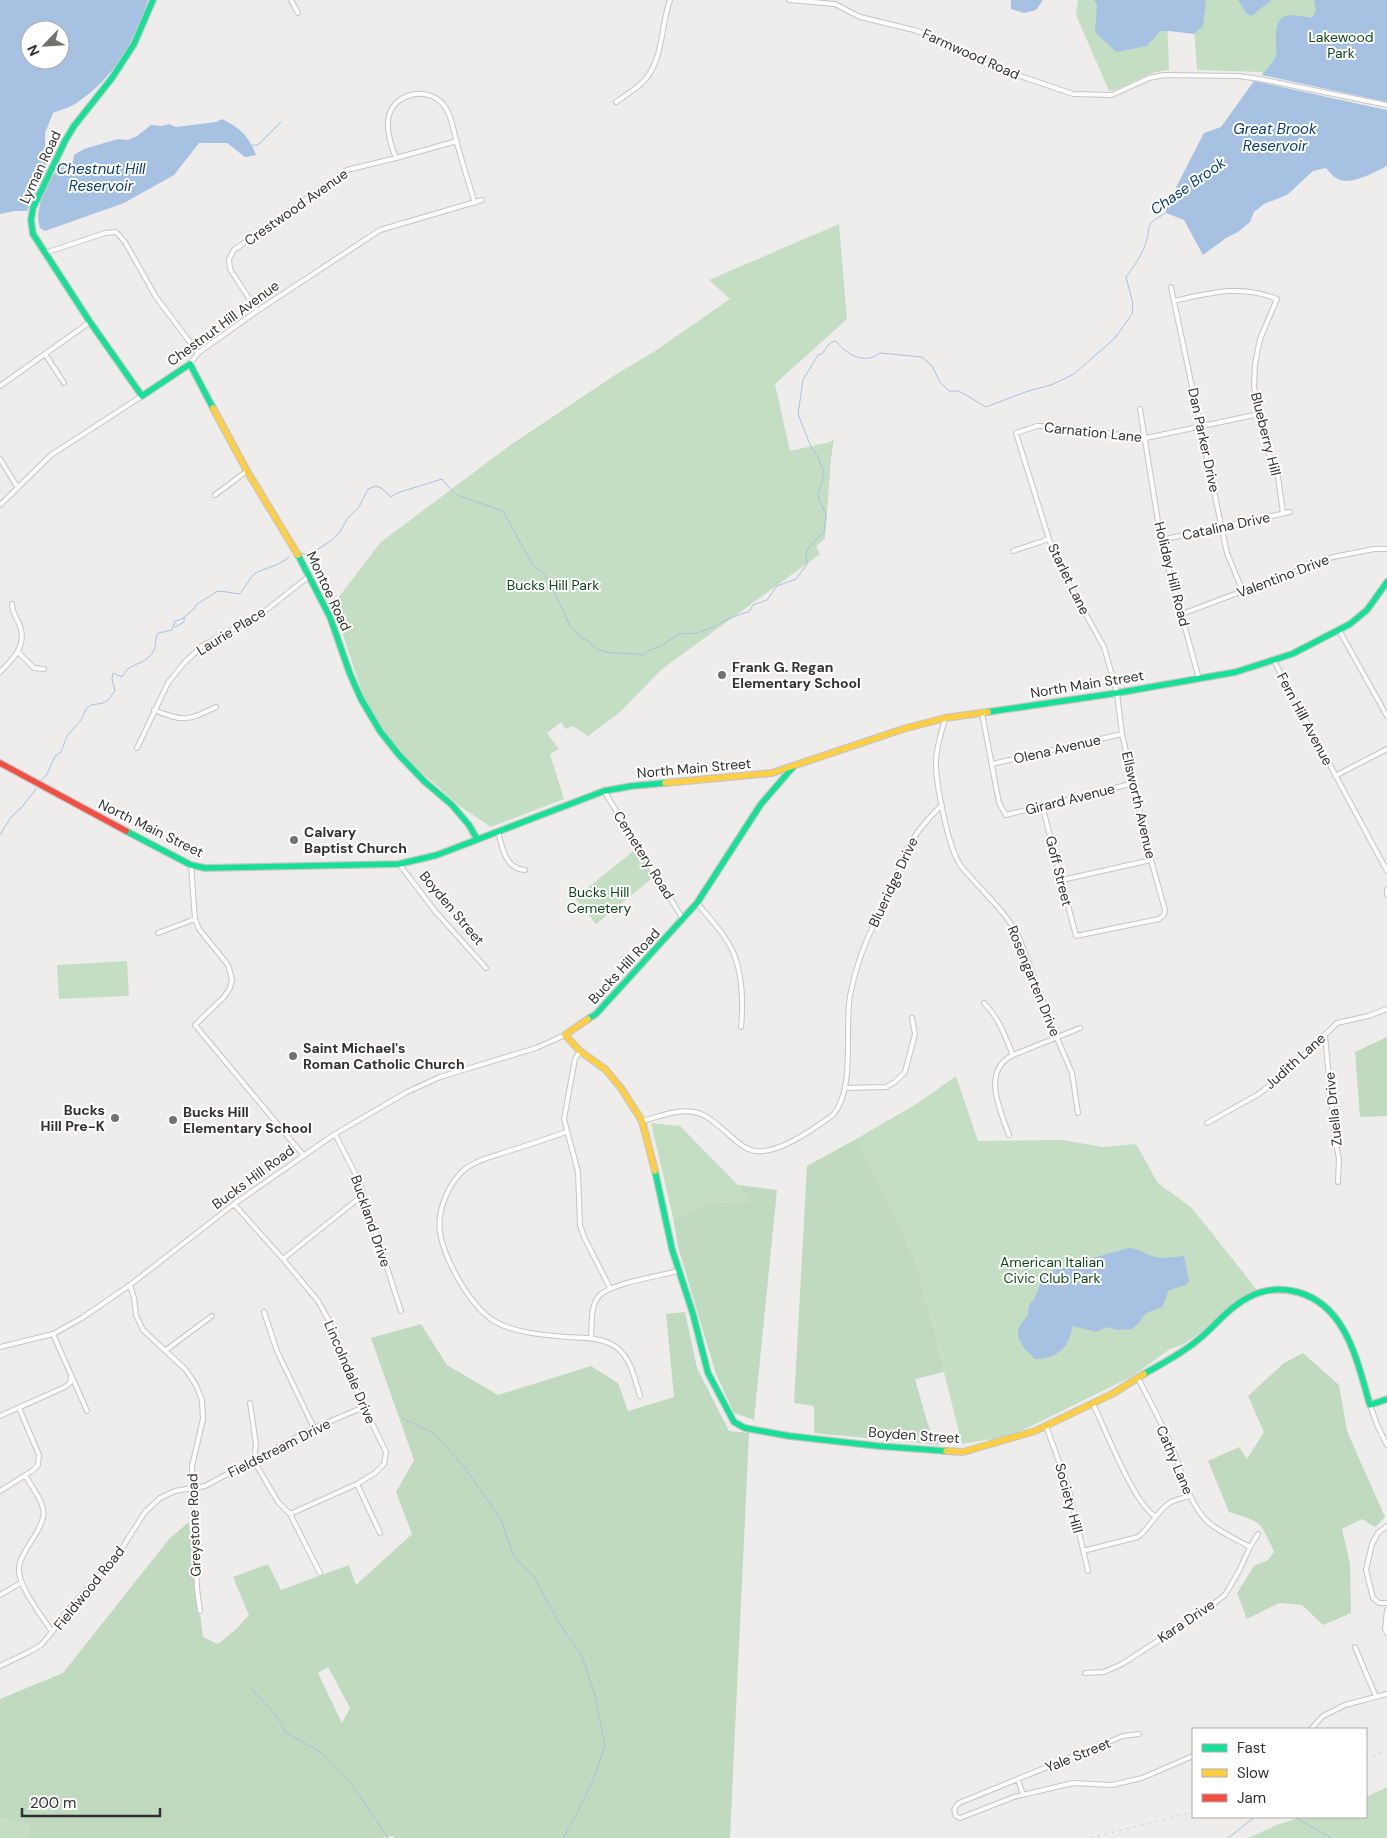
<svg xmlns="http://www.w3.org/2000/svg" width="1387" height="1838" font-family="'DM Sans',sans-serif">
	<rect width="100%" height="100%" fill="#efedeb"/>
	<path fill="#c4dec4" d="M1078 0H1387V101L1260 72 1197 70 1192 1 1167 14 1169 70C1143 72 1132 86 1109 91L1076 15Z
		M839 224 847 319 775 384 790 451 830 442 834 439 831 459 825 539 816 546 820 554 662 669 620 712 588 736 573 726 566 729 561 722 547 733 559 749 550 754 564 799 491 827 461 807 403 756 366 704 343 635 331 607 381 542 509 446 615 375 655 351 730 299 709 280Z
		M636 849 655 876 596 924 575 898Z
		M127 961 129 996 59 999 57 965Z
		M956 1076 978 1141 1062 1140 1103 1147 1136 1144 1158 1183 1192 1208 1257 1290 1231 1305 1198 1334 1184 1344 1170 1349 1131 1377 1011 1436 962 1444 917 1265 858 1138 918 1103Z
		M651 1123 680 1126 738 1185 750 1202 708 1203 680 1218 673 1217Z
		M1387 1787V1838H1248L1279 1824 1302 1817H1366V1797Z
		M0 1818 29 1825 27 1838H0Z"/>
	<path fill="#c0dac0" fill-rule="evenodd" d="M1387 1037V1116L1360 1117 1355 1052Z
		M858 1138 917 1265 944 1372 915 1379 929 1428 940 1445 814 1433V1406L794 1403 807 1166Z
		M738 1185 777 1190 754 1420 734 1413 716 1374 678 1247 673 1217 680 1218 708 1203 750 1202Z
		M685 1312 697 1368 729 1431 749 1433 730 1838H394L393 1836 382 1838H27L29 1825 0 1818V1699L63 1673 169 1539 189 1522 203 1637 218 1644 236 1629 249 1615 233 1577 268 1564 281 1590 349 1565 356 1585 412 1534 396 1492 414 1460 371 1338 421 1324 447 1365 498 1395 591 1366 618 1383 628 1411 674 1397 666 1314ZM328 1667 350 1708 342 1723 318 1673Z
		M1303 1353 1339 1385 1347 1431 1385 1517 1375 1527 1362 1519 1342 1529 1350 1564 1351 1613 1323 1625 1302 1605 1279 1603 1247 1619 1237 1593 1254 1566 1268 1560 1274 1552C1260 1521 1262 1522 1229 1512L1208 1461 1239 1447 1247 1459 1264 1432 1248 1396 1284 1363Z"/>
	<path fill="#a6c1e2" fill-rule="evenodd" d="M0 0H148C135 40 114 78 78 102 71 107 61 110 53 113L45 133V155L47 169 27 211H15L0 214ZM30 30H60V60H30Z
		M1011 0H1043L1036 10 1024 13 1011 9Z
		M1094 0H1206L1203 26 1194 34 1169 31H1160L1147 46 1116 52 1095 32 1097 5Z
		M1238 0H1272L1251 16 1246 13Z
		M1314 0H1387V102L1262 75C1266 69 1274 62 1276 56 1277 52 1276 44 1276 40 1275 10 1290 14 1312 18L1316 11Z
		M1254 81 1387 110V166C1375 172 1350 186 1338 179 1333 177 1330 172 1326 168L1313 171 1287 195 1264 204 1254 212 1250 222 1238 232 1226 238 1203 255 1184 220 1166 213 1164 204 1171 197 1204 133 1221 127Z
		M222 119C240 128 249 136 256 155L245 157 227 143H199L174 175 124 203 45 231 40 228C34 212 45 184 56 172 61 167 68 165 73 161L74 155 84 149 118 139 128 140 137 136 151 125 162 126 169 124 176 127 216 122Z
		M1129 1248C1138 1249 1144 1253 1152 1256 1162 1260 1174 1257 1184 1256L1189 1282 1186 1285 1169 1290 1162 1307 1149 1312 1144 1315 1140 1322 1132 1329 1117 1330 1107 1327 1096 1332 1073 1326C1071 1331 1071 1336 1068 1341 1063 1353 1047 1360 1035 1359 1027 1351 1014 1340 1019 1328 1021 1322 1026 1319 1028 1314 1029 1307 1028 1303 1034 1300L1045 1273 1053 1270 1076 1265 1089 1259Z"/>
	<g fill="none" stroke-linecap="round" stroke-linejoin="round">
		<path stroke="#a6c1e2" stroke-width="1" d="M252 145H258L281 122
			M457 495 503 511 532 564 545 575 550 583 570 626 581 638 589 641C599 658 626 651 643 655L648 651 661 646 680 633C702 639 728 615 749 612L753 605 767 600 777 586 796 579 807 564 806 554 809 547 824 532 826 514 819 500 818 493 823 480V470L818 457 811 447 798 414 803 380 818 355 822 354 829 344 834 341 837 342C847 355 865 365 880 353L922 357 932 366 940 382 949 391H959L986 407 1028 391 1051 385 1074 374 1115 338 1132 314 1133 304 1126 277C1135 265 1143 254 1147 239 1149 233 1147 226 1153 221 1156 218 1162 216 1166 213
			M300 553 309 555 332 540 340 532 347 519 359 507 368 489 376 486 381 488 391 497 397 493 442 479 453 492
			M175 627 184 622V617
			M40 781 46 776 55 756 61 752 67 736 81 720 86 709 91 705 103 703 108 700 115 691 112 679 113 673 122 677C124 674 125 672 127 670 132 664 147 663 153 652 157 646 154 640 158 633L172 630 175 621 182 619 194 609 196 605 216 592 220 591 239 594C246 589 248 578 256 573 267 567 279 566 289 557
			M0 835 11 817 22 807 36 789
			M402 1418 435 1434 466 1469 501 1520 514 1557 534 1577 558 1621 582 1656 594 1692 605 1746 593 1780 573 1821 563 1838
			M249 1686 277 1716 285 1732 322 1753 348 1779 388 1838
			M1294 1817 1332 1838
			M1228 1838 1255 1817"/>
		<g stroke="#c7c6c4" stroke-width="6">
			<path id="street" d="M291 0 298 13
				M789 0 835 4 860 17 914 30 945 41 982 63 1073 94 1112 95 1149 78 1164 75 1238 76 1260 79 1387 105
				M616 102C625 96 634 90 642 83 664 61 660 28 670 0
				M396 158C391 146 387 134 388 121 390 94 426 85 443 104 451 114 453 128 456 140 462 161 468 182 475 203
				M45 253 105 233 116 232 125 242 156 297 198 353
				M1171 287 1227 553 1243 592
				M1174 301C1210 293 1241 284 1277 299L1260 339 1255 364 1254 387 1269 454 1278 477 1283 513
				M257 311 230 269 229 259 234 250 347 170 396 158 457 141
				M45 354 64 383
				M190 364 198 353 257 311 380 230 482 200
				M0 386 90 322
				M1140 409 1161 540 1199 679
				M0 459 18 488
				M215 495 247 471
				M0 505 51 455 142 396
				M1161 540 1290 512
				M1013 551 1049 539
				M1182 614 1333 557 1374 549H1387
				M1339 630 1387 716
				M18 652 34 668 44 669
				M1274 661 1387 871
				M0 672C13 659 27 646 20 626 17 618 12 613 12 604
				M154 710C184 722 187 721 216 707
				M982 713 999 803 1006 815 1134 783
				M945 718C942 731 937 745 936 759 935 781 948 848 961 866 980 890 1005 910 1019 937L1057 1038 1072 1073 1078 1113
				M137 748 168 683 184 663 202 646 260 615 308 577
				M992 764 1122 734
				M1335 776 1387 749
				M604 791 683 919
				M1042 805 1076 936 1159 919 1164 915 1165 910 1151 860 1122 734 1117 693 1104 647 1060 568 1049 539 1016 433 1037 426H1048L1146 438 1259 414
				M498 831C502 847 505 869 525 870
				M399 864 435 911 486 968
				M191 865 195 919 199 929 228 965 232 979 230 988 224 997 195 1025 304 1156
				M1062 880 1151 860
				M1387 890V895
				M697 903C711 920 728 937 735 957 743 979 743 1005 741 1027
				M158 933 195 919
				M984 1003C999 1018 1005 1036 1013 1055
				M1325 1036 1335 1138 1339 1159 1338 1182
				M580 1051 575 1059 564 1119 578 1172 580 1225 584 1237 610 1288
				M845 1088 886 1087 895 1082 905 1072 915 1034 912 1018
				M642 1121C658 1117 677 1109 694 1112 707 1114 717 1125 726 1132 734 1139 741 1147 751 1150 774 1158 815 1128 833 1115 856 1088 844 1030 850 996 855 969 864 944 876 920 882 908 891 895 896 883 899 874 900 865 903 857 912 837 926 820 942 805
				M1207 1123 1257 1095 1278 1080 1337 1023 1368 1016 1387 1009
				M566 1132C547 1139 528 1145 509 1151 494 1156 476 1160 464 1170 448 1184 437 1211 440 1232 444 1259 470 1306 494 1321 514 1333 544 1335 567 1337 581 1338 596 1337 609 1343 630 1352 634 1376 640 1396
				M335 1134 359 1181 401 1311
				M1009 1135C1000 1110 981 1071 1013 1055L1080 1028
				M234 1204 283 1259 318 1301 328 1319 364 1407 386 1452 384 1464 375 1473 357 1484 290 1514
				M283 1259 363 1195
				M130 1285 134 1298 136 1315 143 1330 186 1370 196 1385 202 1400 203 1419 192 1466 197 1588 200 1611
				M264 1312 277 1351 314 1428
				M53 1334 87 1411
				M591 1338C592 1326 590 1306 599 1296 611 1283 660 1276 678 1271
				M0 1347 53 1334 82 1318 130 1285 234 1204 335 1134 407 1092 440 1077 536 1048 565 1035
				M166 1350 212 1316
				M1138 1378C1151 1403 1165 1429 1175 1455 1184 1478 1189 1503 1207 1521 1219 1532 1236 1539 1250 1547
				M250 1403 256 1445 254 1461 278 1502 290 1514 320 1573
				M1093 1404C1106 1430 1133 1503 1156 1517
				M1370 1405 1378 1427 1387 1445
				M0 1416 65 1387 70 1383 71 1375
				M1046 1426 1068 1486 1088 1571
				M25 1475C49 1514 50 1511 26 1550 22 1557 18 1564 19 1572 21 1590 42 1616 52 1632
				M357 1484 380 1533
				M0 1491 32 1471 38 1465 39 1455 19 1408
				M1387 1526 1378 1533 1372 1544 1366 1570 1373 1598 1379 1603H1387
				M1083 1551 1138 1537C1151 1527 1157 1510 1171 1502 1177 1499 1184 1498 1190 1496
				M0 1595 21 1583
				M1387 1610 1385 1629 1387 1633
				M1355 1647 1376 1697
				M0 1666 29 1652 41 1645 52 1632 66 1612 117 1556 145 1512 160 1498 175 1491 205 1486 314 1428 364 1407
				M1085 1673 1104 1672 1122 1664 1204 1611 1225 1595 1239 1571 1250 1547 1258 1534
				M1311 1729 1323 1716 1345 1705 1387 1694
				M1139 1734 1123 1736 959 1803C954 1807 953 1810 956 1816L960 1818 1014 1797 1073 1783 1112 1785 1142 1778 1193 1756
				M1018 1779 1023 1795"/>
		</g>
		<g stroke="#c7c6c4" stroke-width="8">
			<path id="fast" d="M153 0 134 44 112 78 74 126 65 141 33 208 31 220 33 234 90 322 142 396 190 364 213 408
				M298 555 330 617 350 674 361 699 380 731 399 755 425 782 452 805 469 825 477 839
				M988 712 1117 693 1236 672 1292 654 1350 624 1367 610 1387 582
				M126 831 191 865 205 868 399 864 437 855 604 791 632 786 665 783
				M588 1019 596 1014 697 903 761 804 794 766
				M655 1171 672 1249 693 1314 708 1373 734 1422 745 1428 789 1436 878 1446 946 1451
				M1144 1374C1163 1363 1183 1353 1199 1339 1216 1325 1229 1307 1249 1297 1264 1289 1281 1288 1297 1292 1347 1305 1357 1362 1370 1405L1387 1399"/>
		</g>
		<g stroke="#c7c6c4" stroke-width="8">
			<path id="slow" d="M213 408 247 471 298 555
				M665 783 772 773 903 729 945 718 988 712
				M588 1019 565 1035 580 1051 605 1069 621 1088 642 1121 655 1171
				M946 1451 963 1452 1035 1431 1112 1394 1144 1374"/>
		</g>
		<g stroke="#c7c6c4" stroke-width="8">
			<path id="jam" d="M0 763 126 831"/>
		</g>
		<use href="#street" stroke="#fdfcfc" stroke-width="4"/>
		<use href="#fast" stroke="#16e098" stroke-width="5.5"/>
		<use href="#slow" stroke="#ffcf43" stroke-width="5.5"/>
		<use href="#jam" stroke="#f24e42" stroke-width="5.5"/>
		<path stroke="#cececd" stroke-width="1" stroke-dasharray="2.5 5" stroke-linecap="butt" d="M1366 1759 1387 1750
			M1090 1838 1193 1812"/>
	</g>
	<g fill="#747270" stroke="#fff" stroke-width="2">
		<circle cx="722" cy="675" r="5"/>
		<circle cx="294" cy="840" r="5"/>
		<circle cx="293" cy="1056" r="5"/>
		<circle cx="115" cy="1118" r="5"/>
		<circle cx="173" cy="1120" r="5"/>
	</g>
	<g text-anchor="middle" stroke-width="4" stroke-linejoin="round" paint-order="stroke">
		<g font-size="14" fill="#11461c" stroke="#fff">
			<text x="1341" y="42">Lakewood<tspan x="1341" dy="16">Park</tspan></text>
			<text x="553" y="590">Bucks Hill Park</text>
			<text x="599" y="897">Bucks Hill<tspan x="599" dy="16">Cemetery</tspan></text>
			<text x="1052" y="1267">American Italian<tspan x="1052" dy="16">Civic Club Park</tspan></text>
		</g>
		<g font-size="14" fill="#31302e" stroke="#fff">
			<text transform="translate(971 54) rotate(24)" y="5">Farmwood Road</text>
			<text transform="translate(40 167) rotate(-65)" y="5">Lyman Road</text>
			<text transform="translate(296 207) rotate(-35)" y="5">Crestwood Avenue</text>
			<text transform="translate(223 323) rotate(-36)" y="5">Chestnut Hill Avenue</text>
			<text transform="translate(1093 432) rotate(6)" y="5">Carnation Lane</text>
			<text transform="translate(1266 434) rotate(76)" y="5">Blueberry Hill</text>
			<text transform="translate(1204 440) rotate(78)" y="5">Dan Parker Drive</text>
			<text transform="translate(1226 526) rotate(-12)" y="5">Catalina Drive</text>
			<text transform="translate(1172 574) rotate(76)" y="5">Holiday Hill Road</text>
			<text transform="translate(1283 576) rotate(-21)" y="5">Valentino Drive</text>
			<text transform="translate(1069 579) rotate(64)" y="5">Starlet Lane</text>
			<text transform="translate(329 591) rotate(65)" y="5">Montoe Road</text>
			<text transform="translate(231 631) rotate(-32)" y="5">Laurie Place</text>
			<text transform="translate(1087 684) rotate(-9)" y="5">North Main Street</text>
			<text transform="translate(1305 719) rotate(62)" y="5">Fern Hill Avenue</text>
			<text transform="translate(1057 749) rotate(-13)" y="5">Olena Avenue</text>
			<text transform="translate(694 768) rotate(-5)" y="5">North Main Street</text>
			<text transform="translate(1070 799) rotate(-14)" y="5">Girard Avenue</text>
			<text transform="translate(1139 805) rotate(77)" y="5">Ellsworth Avenue</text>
			<text transform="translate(151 828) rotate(26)" y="5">North Main Street</text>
			<text transform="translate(644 855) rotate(58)" y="5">Cemetery Road</text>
			<text transform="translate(1059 871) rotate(76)" y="5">Goff Street</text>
			<text transform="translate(893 882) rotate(-65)" y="5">Blueridge Drive</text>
			<text transform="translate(452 908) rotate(50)" y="5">Boyden Street</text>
			<text transform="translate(624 966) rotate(-47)" y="5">Bucks Hill Road</text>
			<text transform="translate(1034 981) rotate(68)" y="5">Rosengarten Drive</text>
			<text transform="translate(1295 1061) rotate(-42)" y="5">Judith Lane</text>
			<text transform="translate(1333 1109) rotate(-96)" y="5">Zuella Drive</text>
			<text transform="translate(253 1177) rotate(-36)" y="5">Bucks Hill Road</text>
			<text transform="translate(371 1221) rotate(71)" y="5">Buckland Drive</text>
			<text transform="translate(350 1372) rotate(67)" y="5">Lincolndale Drive</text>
			<text transform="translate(914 1435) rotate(4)" y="5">Boyden Street</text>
			<text transform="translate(279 1448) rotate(-27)" y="5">Fieldstream Drive</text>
			<text transform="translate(1175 1460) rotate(67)" y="5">Cathy Lane</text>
			<text transform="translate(1069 1498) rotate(75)" y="5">Society Hill</text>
			<text transform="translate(194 1525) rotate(-92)" y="5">Greystone Road</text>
			<text transform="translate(89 1588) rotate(-51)" y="5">Fieldwood Road</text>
			<text transform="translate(1186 1621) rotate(-34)" y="5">Kara Drive</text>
			<text transform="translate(1078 1755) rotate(-22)" y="5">Yale Street</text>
		</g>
		<g font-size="14" font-weight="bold" fill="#31302e" stroke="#fff" text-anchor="start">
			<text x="732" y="672">Frank G. Regan<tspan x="732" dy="16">Elementary School</tspan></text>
			<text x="304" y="837">Calvary<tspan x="304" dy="16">Baptist Church</tspan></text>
			<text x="303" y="1053">Saint Michael's<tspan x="303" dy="16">Roman Catholic Church</tspan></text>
			<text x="105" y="1115" text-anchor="end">Bucks<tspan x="105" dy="16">Hill Pre-K</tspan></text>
			<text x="183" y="1117">Bucks Hill<tspan x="183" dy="16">Elementary School</tspan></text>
		</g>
		<g font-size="15" font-style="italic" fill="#053d76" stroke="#fff">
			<text x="1275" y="134">Great Brook<tspan x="1275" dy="17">Reservoir</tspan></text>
			<text x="101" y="174">Chestnut Hill<tspan x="101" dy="17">Reservoir</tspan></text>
			<text transform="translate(1188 186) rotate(-35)" y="5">Chase Brook</text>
		</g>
	</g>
	<rect x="1192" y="1728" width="175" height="90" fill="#ffffff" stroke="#adacab"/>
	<rect x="1202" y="1744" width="25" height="8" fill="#16e098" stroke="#adacab"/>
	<text x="1237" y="1753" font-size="15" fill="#31302e">Fast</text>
	<rect x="1202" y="1769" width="25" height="8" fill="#ffcf43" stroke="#adacab"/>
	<text x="1237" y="1778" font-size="15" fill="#31302e">Slow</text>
	<rect x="1202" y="1794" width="25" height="8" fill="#f24e42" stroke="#adacab"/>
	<text x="1237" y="1803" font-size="15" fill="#31302e">Jam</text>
	<g transform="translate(45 45) rotate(245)"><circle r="24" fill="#ffffff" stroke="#adacab"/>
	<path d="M0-4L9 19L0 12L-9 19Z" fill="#747270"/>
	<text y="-8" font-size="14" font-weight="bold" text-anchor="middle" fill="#31302e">N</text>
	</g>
	<path d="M22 1808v8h138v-8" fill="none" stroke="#31302e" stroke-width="2.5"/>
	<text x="30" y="1808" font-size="15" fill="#31302e" stroke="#ffffff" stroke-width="4" paint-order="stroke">200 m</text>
</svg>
